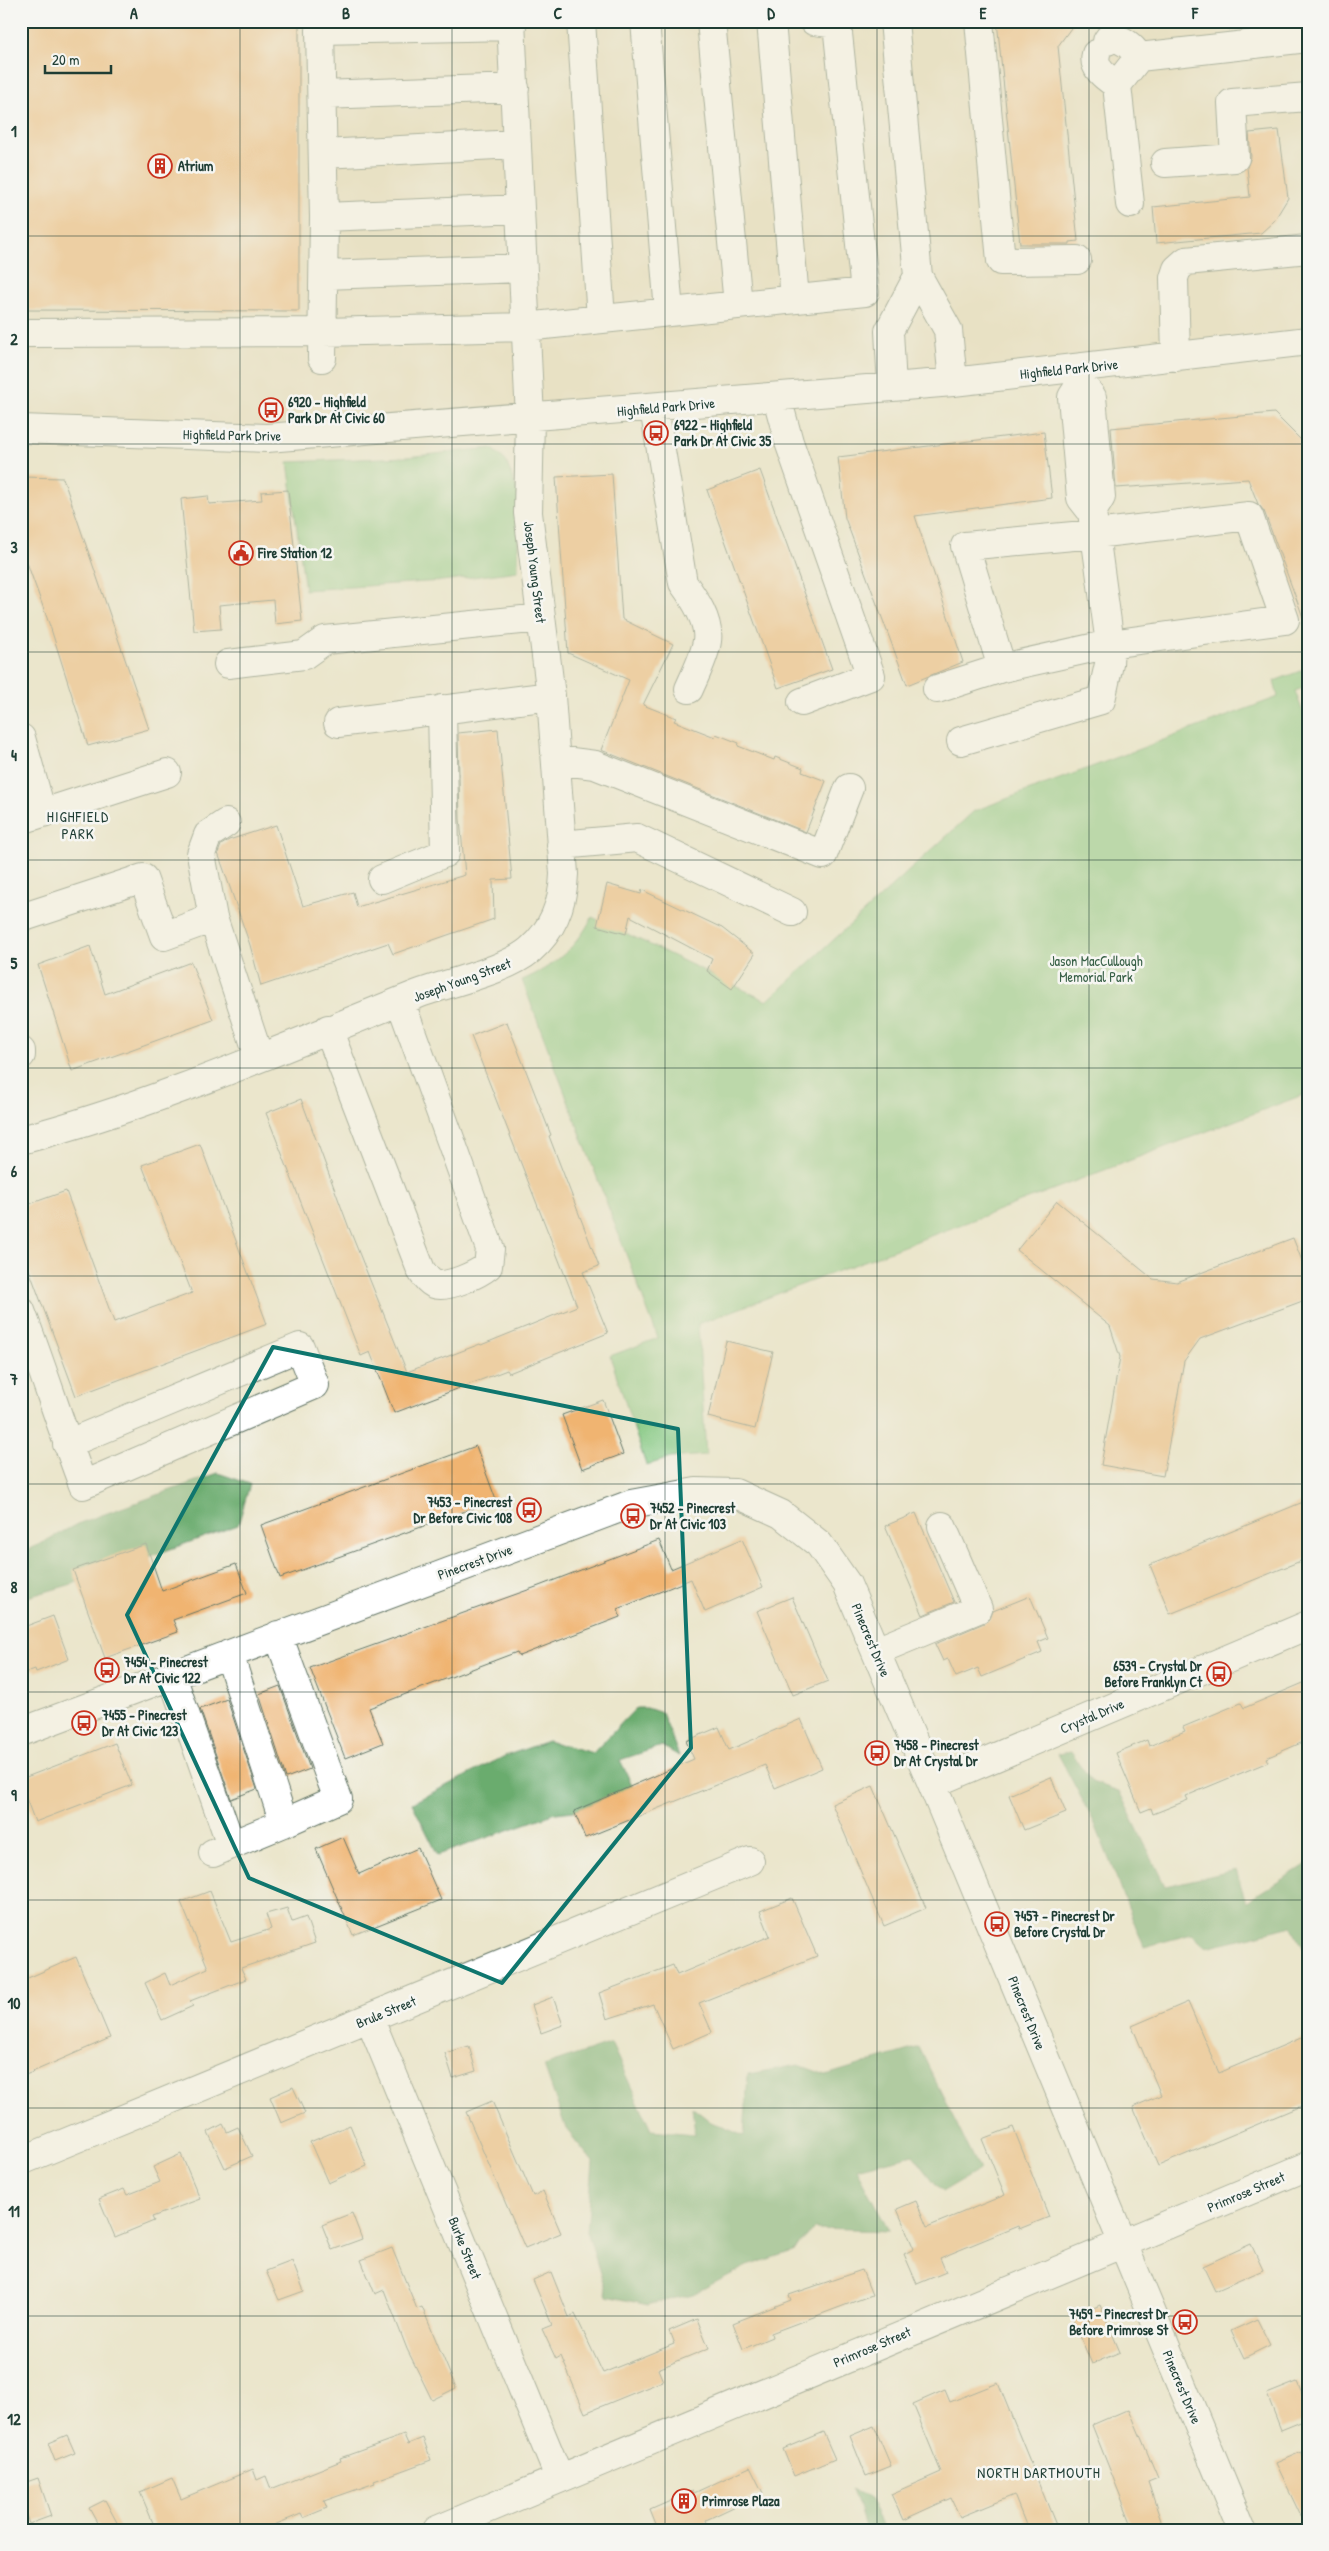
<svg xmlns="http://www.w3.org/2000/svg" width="1329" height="2551" font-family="'Patrick Hand',sans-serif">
	<rect width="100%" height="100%" fill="#f6f6f2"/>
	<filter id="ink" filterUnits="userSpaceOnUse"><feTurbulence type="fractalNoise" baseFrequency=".02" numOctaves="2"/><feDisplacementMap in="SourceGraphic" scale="10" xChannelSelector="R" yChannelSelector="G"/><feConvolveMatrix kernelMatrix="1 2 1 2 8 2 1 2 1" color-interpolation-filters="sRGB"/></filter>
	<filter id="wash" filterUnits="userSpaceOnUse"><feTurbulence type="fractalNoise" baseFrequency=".0096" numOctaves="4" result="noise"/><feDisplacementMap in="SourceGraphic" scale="20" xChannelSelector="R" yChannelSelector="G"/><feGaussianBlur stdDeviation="1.12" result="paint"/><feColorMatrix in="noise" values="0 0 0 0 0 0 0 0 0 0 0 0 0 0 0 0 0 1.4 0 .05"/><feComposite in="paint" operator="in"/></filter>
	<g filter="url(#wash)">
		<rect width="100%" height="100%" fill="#ebe6cc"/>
		<path fill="#e5dbba" d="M21 21H1308V343L561 416 21 435Z"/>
		<path fill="#83c780" stroke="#51825a" d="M492 448 506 461 518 492V571L442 581 305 590 288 462 406 457Z
			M1308 668V686L1295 691 1308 726V1093L698 1324 706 1455 671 1458 646 1465 610 1356 658 1338 522 980C552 968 578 946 592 917L767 1001 974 811 1278 697 1274 681Z"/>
		<path fill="#6aac6e" stroke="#447451" d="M218 1473 250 1484 238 1525 69 1585 21 1599V1554L77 1524Z
			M636 1708H647L662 1713 679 1756 662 1746 620 1760 641 1803 607 1797 574 1811 556 1813 438 1855 412 1803 505 1756 548 1741 593 1753Z
			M1071 1752 1092 1782 1119 1791 1165 1886 1236 1870 1246 1902 1308 1863V1957L1292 1926 1207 1947 1192 1934 1144 1947 1095 1824 1058 1754Z
			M611 2043 651 2130 695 2134 692 2107 711 2122 744 2136 748 2074 799 2065 826 2075 919 2047 979 2170 942 2192 913 2155 856 2169 889 2231 814 2229 793 2251 747 2266 693 2294 648 2305 607 2296 587 2231 593 2162 566 2129 544 2066Z
			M852 2489 870 2501 885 2530H865Z"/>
		<g id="blocks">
			<path fill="#f0b471" d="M21 21H299V311L21 310Z
				M997 21H1076L1058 46 1078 241 1070 242V244H1020Z
				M1279 130 1288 198 1274 221 1261 233 1156 243 1153 207 1250 197 1247 167 1251 157 1249 133Z
				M1274 413 1308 447 1307 628 1264 511 1258 504 1248 479 1116 488 1111 428Z
				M1044 432 1052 498 915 516 963 662 907 685 845 518 838 457Z
				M760 470 832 669 778 688 707 490Z
				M612 474 622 619 673 644 643 705 676 718 674 721 715 737 716 734 739 743 738 746 774 760 775 757 803 768 802 772 826 781 806 832 601 750 629 680 568 653 556 477Z
				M21 477 63 478 149 729 88 746 51 629 21 546Z
				M288 490 302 621 275 624 273 600 219 605 221 629 194 631 181 499 208 496 209 504 262 500 261 492Z
				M498 729 512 879 493 880 494 919 393 954 388 943 261 986 250 945 218 853 221 845 229 840 276 825 303 906 353 892 357 907 465 875 460 819 458 733Z
				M607 884 641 894 642 890 722 928 755 954 732 989 707 971 712 959 630 916 626 934 597 926Z
				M90 946 105 994 191 962 213 1020 72 1071 38 965Z
				M507 1022 551 1135 549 1136 599 1266 583 1272 608 1333 509 1373 507 1370 394 1413 370 1352 361 1356 266 1113 301 1099 349 1228 407 1372 480 1344 481 1345 577 1306 471 1036Z
				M200 1144 267 1324 76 1396 21 1248V1207L66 1191 114 1322 192 1293 142 1165Z
				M1057 1201 1153 1279 1177 1282 1293 1238 1308 1276V1299L1200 1339 1184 1361 1163 1476 1101 1465 1120 1357 1110 1326 1017 1250Z
				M726 1341 773 1352 755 1429 708 1417Z
				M603 1400 623 1454 582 1469 562 1415Z
				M476 1446 496 1500 280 1578 261 1525Z
				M1308 1500V1558L1170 1614 1150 1565Z
				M916 1513 954 1602 923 1615 885 1526Z
				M742 1539 763 1587 705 1612 691 1579 618 1609 620 1617 519 1656 517 1652 369 1708 383 1743 345 1758 310 1668 539 1586 659 1540 671 1569Z
				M146 1544 162 1591 236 1564 247 1593 173 1620 178 1632 105 1658 73 1570Z
				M1030 1596 1048 1638 1038 1642 1042 1652 982 1677 978 1668 956 1677 948 1659 943 1661 935 1644 984 1623 990 1619 993 1611Z
				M792 1597 828 1681 793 1695 757 1611Z
				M53 1616 69 1659 36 1672 35 1669 21 1674V1628Z
				M1308 1681V1740L1266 1758 1268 1762 1186 1796 1188 1800 1153 1814 1151 1808 1141 1812 1116 1753 1147 1740 1149 1746 1185 1731 1183 1727 1241 1703 1244 1708Z
				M280 1686 310 1769 286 1778 259 1694Z
				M227 1699 257 1789 231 1799 200 1709Z
				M801 1719 822 1768 775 1788 765 1765 585 1838 574 1811 694 1759 686 1741 719 1727 729 1750Z
				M115 1743 132 1785 35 1822 21 1785V1779Z
				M1051 1777 1066 1813 1024 1830 1009 1795Z
				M873 1786 926 1908 884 1926 832 1804Z
				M343 1837 359 1874 418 1848 441 1900 353 1935 316 1849Z
				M210 1891 231 1942 271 1929 266 1914 287 1908 292 1922 306 1917 315 1943 241 1968 246 1979 190 2001 193 2006 162 2020 145 1983 165 1973 170 1985 208 1968 181 1902Z
				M792 1898 817 1956 699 2003 712 2032 673 2049 653 2004 607 2019 599 1993 673 1965 677 1975 770 1936 760 1911Z
				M76 1957 110 2038 21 2077V1981Z
				M553 1997 563 2025 541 2033 532 2005Z
				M1188 2002 1219 2073 1308 2035V2103L1158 2166 1133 2107 1161 2095 1132 2026Z
				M469 2046 476 2071 453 2078 445 2053Z
				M293 2087 305 2113 281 2123 270 2097Z
				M492 2101 533 2196 543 2191 561 2233 525 2248 466 2112Z
				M223 2124 227 2132 238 2127 252 2156 225 2168 208 2132Z
				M350 2125 367 2166 328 2183 310 2142Z
				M1013 2127 1049 2217 1019 2229 1018 2226 940 2258 946 2272 917 2284 904 2254 914 2249 897 2209 916 2201 927 2227 1005 2195 982 2139Z
				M181 2154 200 2199 152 2217 154 2221 115 2237 99 2199 124 2189 127 2195 160 2182 153 2167Z
				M352 2213 362 2239 332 2250 322 2225Z
				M1251 2244 1263 2270 1215 2291 1203 2266Z
				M392 2248 417 2309 422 2307 456 2388 432 2400 407 2349 384 2290 375 2294 361 2260Z
				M292 2261 304 2291 279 2300 266 2271Z
				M862 2270 872 2295 771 2333 772 2337 743 2349 733 2323 791 2300 789 2295Z
				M551 2272 569 2317 575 2314 603 2373 674 2344 669 2331 697 2319 709 2348 658 2369 663 2381 585 2413 561 2356 556 2359 542 2329 552 2325 533 2280Z
				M1100 2305 1120 2352 1092 2364 1072 2318Z
				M1257 2319 1270 2345 1244 2358 1231 2331Z
				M1297 2382 1308 2408V2419L1281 2430 1267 2394Z
				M998 2383 1058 2530H1028L1014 2495 960 2517 951 2498 903 2520 891 2494 941 2472 913 2404 945 2390 950 2402Z
				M1129 2409 1158 2478 1148 2482 1162 2524 1146 2530H1134L1092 2425Z
				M874 2426 891 2466 866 2476 850 2436Z
				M823 2432 835 2459 794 2476 783 2449Z
				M67 2435 75 2453 55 2461 48 2443Z
				M404 2435 408 2444 423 2438 431 2460 374 2481 375 2483 324 2501 327 2508 303 2518 301 2514 262 2530H156L140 2492 172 2478 181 2499 253 2469 257 2480 266 2476 271 2489 341 2461 340 2458Z
				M1301 2452 1308 2468V2530L1276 2463Z
				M750 2467 763 2493 706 2520 710 2530H658L650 2510 693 2491 694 2493Z
				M38 2478 51 2516 29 2524 21 2501V2484Z
				M105 2500 121 2530H101L89 2508Z"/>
		</g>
	</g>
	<g filter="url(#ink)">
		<use href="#blocks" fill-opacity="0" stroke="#667869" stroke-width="1"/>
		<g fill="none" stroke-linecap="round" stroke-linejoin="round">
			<g stroke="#667869" stroke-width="30">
				<path id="minor" d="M581 21 601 319
					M645 21 669 312
					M711 21 738 305
					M771 21 795 299
					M894 21 918 276 948 330 953 382
					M979 21 1001 261 1077 260
					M320 30 512 26
					M1107 41 1110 37C1124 39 1132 46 1139 57
					M1096 54C1092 69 1107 78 1117 85
					M322 95 515 88
					M323 154 517 144
					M1165 163 1235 158 1232 103 1308 97
					M1130 204 1117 85 1139 57 1308 38
					M324 217 520 209
					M324 275 522 268
					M21 333 323 332 525 327 865 292 837 24 814 21
					M1176 357 1174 278 1177 269 1186 261 1308 249
					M322 358 324 217 320 30 325 21
					M1080 368 1081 383 1092 397 1101 497 1092 512
					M892 387 889 331 918 276
					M777 398 789 442 871 676 802 702
					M654 408 683 583C694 598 710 621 707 641 705 656 695 675 689 689
					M21 429 267 438 953 382 1308 341
					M1249 516 1285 620 1110 644 1002 668 965 546 1095 534Z
					M228 664 304 655 325 640 541 618
					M937 689 1002 668
					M338 723 551 696
					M21 738 42 813
					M961 741 1101 700 1109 664 1110 644 1092 512 1081 498 1072 397 1081 383
					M556 760 595 765 823 855 849 788
					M21 820 167 773
					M226 823 208 835 201 854 213 918 259 1057
					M561 845 637 838 792 912
					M382 879 445 853 442 709
					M21 918 143 878 164 936 213 918
					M328 1029 421 1270C424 1275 428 1281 434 1284 447 1289 478 1274 488 1266L490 1249 401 1003
					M21 1051V1055
					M21 1140C155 1105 290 1045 418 994 450 982 505 971 530 950 553 930 563 904 564 874L551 696 528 513 530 418 511 21
					M21 1311C43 1369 61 1427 83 1485L315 1385 300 1347 67 1444
					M876 1651 978 1609 942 1526
					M229 1654 284 1823 338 1799 278 1635
					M172 1676 231 1845 213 1853
					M21 1732 631 1504 696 1492 735 1493 781 1514 819 1544 847 1584 932 1784 1242 2530
					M932 1784 1308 1625
					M231 1845 284 1823
					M370 2019 559 2477
					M21 2161 750 1861
					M437 2530 1308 2166"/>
			</g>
			<use href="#minor" stroke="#fff" stroke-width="28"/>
		</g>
	</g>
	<path d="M0 0H1329V2551H0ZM273 1347 678 1429 691 1748 502 1983 249 1878 127 1615Z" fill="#ebe6cc" fill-opacity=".55" fill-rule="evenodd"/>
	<path fill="none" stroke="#0f766e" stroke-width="4" stroke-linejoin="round" d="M273 1347 678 1429 691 1748 502 1983 249 1878 127 1615Z"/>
	<path fill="none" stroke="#1f3d34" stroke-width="1" stroke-opacity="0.55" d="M240 21V2530M452 21V2530M665 21V2530M877 21V2530M1089 21V2530M21 236H1308M21 444H1308M21 652H1308M21 860H1308M21 1068H1308M21 1276H1308M21 1484H1308M21 1692H1308M21 1900H1308M21 2108H1308M21 2316H1308"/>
	<defs>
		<g id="building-ring" transform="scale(1.25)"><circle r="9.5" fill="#f6f6f2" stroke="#c8321e" stroke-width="1.5"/><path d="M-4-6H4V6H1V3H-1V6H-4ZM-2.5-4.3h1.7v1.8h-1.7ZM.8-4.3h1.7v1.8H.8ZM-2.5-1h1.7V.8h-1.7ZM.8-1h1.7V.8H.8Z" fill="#c8321e"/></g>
		<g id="bus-ring" transform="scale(1.25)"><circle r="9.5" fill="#f6f6f2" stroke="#c8321e" stroke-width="1.5"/><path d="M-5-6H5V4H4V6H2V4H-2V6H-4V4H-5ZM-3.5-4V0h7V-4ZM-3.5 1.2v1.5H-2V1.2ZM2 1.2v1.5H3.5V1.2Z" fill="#c8321e"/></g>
		<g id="civic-ring" transform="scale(1.25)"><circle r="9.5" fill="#f6f6f2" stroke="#c8321e" stroke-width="1.5"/><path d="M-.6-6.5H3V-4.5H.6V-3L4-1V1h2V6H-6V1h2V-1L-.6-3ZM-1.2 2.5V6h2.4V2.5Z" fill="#c8321e"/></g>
	</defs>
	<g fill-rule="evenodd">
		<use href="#building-ring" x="160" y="166"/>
		<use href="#bus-ring" x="271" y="410"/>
		<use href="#bus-ring" x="656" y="433"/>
		<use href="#civic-ring" x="241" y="553"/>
		<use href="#bus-ring" x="529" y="1510"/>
		<use href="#bus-ring" x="633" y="1516"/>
		<use href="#bus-ring" x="107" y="1670"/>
		<use href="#bus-ring" x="1219" y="1674"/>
		<use href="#bus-ring" x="84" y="1723"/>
		<use href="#bus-ring" x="877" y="1753"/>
		<use href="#bus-ring" x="997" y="1924"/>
		<use href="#bus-ring" x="1185" y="2322"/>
		<use href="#building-ring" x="684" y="2501"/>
	</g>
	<g text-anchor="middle" stroke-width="5" stroke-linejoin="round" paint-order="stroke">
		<g font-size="14" font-weight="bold" fill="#1f3d34" stroke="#f6f6f2" text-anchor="start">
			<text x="178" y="171">Atrium</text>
			<text x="288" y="407">6920 - Highfield<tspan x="288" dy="16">Park Dr At Civic 60</tspan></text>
			<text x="674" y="430">6922 - Highfield<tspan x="674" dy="16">Park Dr At Civic 35</tspan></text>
			<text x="258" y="558">Fire Station 12</text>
			<text x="512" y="1507" text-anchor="end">7453 - Pinecrest<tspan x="512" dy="16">Dr Before Civic 108</tspan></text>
			<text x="650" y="1513">7452 - Pinecrest<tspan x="650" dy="16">Dr At Civic 103</tspan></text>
			<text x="124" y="1667">7454 - Pinecrest<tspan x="124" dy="16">Dr At Civic 122</tspan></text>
			<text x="1202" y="1671" text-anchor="end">6539 - Crystal Dr<tspan x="1202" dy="16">Before Franklyn Ct</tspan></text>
			<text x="102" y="1720">7455 - Pinecrest<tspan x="102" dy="16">Dr At Civic 123</tspan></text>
			<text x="894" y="1750">7458 - Pinecrest<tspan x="894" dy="16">Dr At Crystal Dr</tspan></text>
			<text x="1014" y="1921">7457 - Pinecrest Dr<tspan x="1014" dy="16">Before Crystal Dr</tspan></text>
			<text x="1168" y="2319" text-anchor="end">7459 - Pinecrest Dr<tspan x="1168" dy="16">Before Primrose St</tspan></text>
			<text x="702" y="2506">Primrose Plaza</text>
		</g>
		<g font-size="14" fill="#1f3d34" stroke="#f6f6f2">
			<text transform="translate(1069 369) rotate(-6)" y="5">Highfield Park Drive</text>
			<text transform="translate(666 407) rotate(-5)" y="5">Highfield Park Drive</text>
			<text transform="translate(232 435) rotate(1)" y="5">Highfield Park Drive</text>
			<text transform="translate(535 572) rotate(83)" y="5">Joseph Young Street</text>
			<text transform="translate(462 980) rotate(-20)" y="5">Joseph Young Street</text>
			<text transform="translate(475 1562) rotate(-20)" y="5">Pinecrest Drive</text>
			<text transform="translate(871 1640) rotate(67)" y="5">Pinecrest Drive</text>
			<text transform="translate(1092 1716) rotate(-23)" y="5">Crystal Drive</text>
			<text transform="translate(386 2012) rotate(-22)" y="5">Brule Street</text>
			<text transform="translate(1027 2013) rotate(68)" y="5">Pinecrest Drive</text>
			<text transform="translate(1246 2192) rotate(-23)" y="5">Primrose Street</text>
			<text transform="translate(465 2248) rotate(68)" y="5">Burke Street</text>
			<text transform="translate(872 2347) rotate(-23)" y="5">Primrose Street</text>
			<text transform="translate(1182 2387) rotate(67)" y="5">Pinecrest Drive</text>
		</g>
		<g font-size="14" fill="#386047" stroke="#f6f6f2">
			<text x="1096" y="966">Jason MacCullough<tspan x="1096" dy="16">Memorial Park</tspan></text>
		</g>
		<g font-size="15" letter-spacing="1" fill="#1f3d34" stroke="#f6f6f2">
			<text x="78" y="822">HIGHFIELD<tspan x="78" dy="17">PARK</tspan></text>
			<text x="1039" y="2478">NORTH DARTMOUTH</text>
		</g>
	</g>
	<rect width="1329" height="2551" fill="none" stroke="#f6f6f2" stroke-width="55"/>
	<path d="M45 65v8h66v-8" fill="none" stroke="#1f3d34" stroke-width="2.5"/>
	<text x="52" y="65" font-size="15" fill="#1f3d34" stroke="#f6f6f2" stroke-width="4" paint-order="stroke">20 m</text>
	<rect x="28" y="28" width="1274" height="2496" fill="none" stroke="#1f3d34" stroke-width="2"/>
	<g font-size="16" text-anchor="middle" font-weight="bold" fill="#1f3d34">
		<text x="134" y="19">A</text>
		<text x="346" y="19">B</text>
		<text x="558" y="19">C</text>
		<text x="771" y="19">D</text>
		<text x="983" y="19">E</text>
		<text x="1195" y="19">F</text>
		<text x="14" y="137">1</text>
		<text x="14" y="345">2</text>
		<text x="14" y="553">3</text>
		<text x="14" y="761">4</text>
		<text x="14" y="969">5</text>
		<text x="14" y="1177">6</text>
		<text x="14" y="1385">7</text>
		<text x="14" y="1593">8</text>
		<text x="14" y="1801">9</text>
		<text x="14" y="2009">10</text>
		<text x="14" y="2217">11</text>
		<text x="14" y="2425">12</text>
	</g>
</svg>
